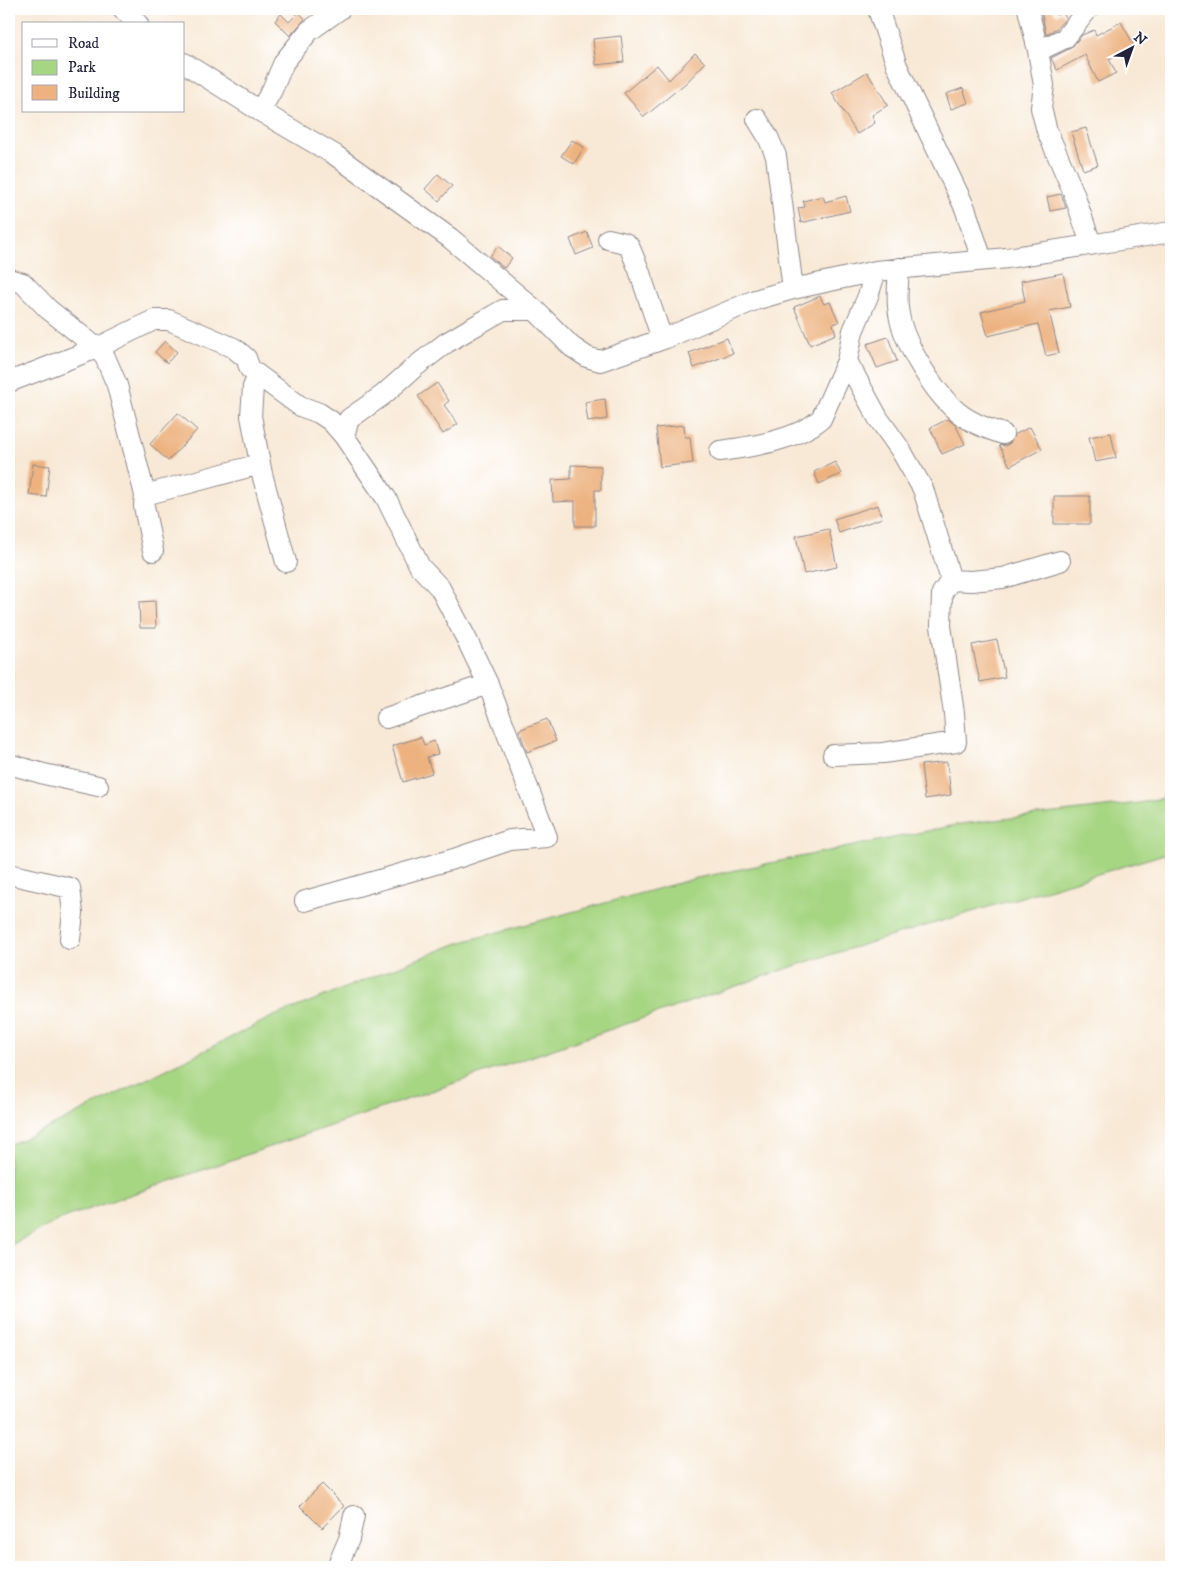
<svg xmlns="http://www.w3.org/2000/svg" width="1180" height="1576" font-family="'IM FELL DW Pica',serif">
	<rect width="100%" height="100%" fill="#fff"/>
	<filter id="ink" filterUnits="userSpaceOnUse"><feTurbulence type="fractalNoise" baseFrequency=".02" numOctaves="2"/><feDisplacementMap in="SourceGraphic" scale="10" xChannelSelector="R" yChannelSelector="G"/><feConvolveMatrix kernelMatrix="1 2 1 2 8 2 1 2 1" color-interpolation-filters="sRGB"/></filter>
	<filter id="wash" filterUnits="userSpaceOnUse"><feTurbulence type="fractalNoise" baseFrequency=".0096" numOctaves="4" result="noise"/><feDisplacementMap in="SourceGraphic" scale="20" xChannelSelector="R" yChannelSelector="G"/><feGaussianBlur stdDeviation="1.12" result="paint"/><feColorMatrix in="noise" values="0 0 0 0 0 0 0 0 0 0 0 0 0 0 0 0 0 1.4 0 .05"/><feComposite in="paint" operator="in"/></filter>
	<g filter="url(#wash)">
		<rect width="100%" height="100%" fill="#f8e9d6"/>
		<path fill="#a7d683" stroke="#647c5f" d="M1171 796V852L806 962 63 1218 9 1246V1145L48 1128 274 1016 458 943 697 878 961 824 1139 803Z"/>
		<g id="blocks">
			<path fill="#edb280" d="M1051 9 1057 15 1062 12 1066 18 1057 28 1046 34 1042 15Z
				M299 12 305 19 290 36 275 21 281 14 289 22Z
				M1121 22 1134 45 1109 59 1116 73 1098 82 1085 55 1057 70 1051 58 1071 48 1082 35 1094 30 1096 35Z
				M621 36 624 62 596 65 593 39Z
				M695 53 705 63 687 82 644 117 624 93 657 65 669 80Z
				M867 72 888 105 872 115 875 123 857 134 832 93Z
				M963 88 968 103 951 109 946 94Z
				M1086 128 1098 165 1083 170 1071 132Z
				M572 140 584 147 574 164 561 156Z
				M438 174 452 186 439 201 425 189Z
				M1061 194 1066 208 1050 211 1047 197Z
				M823 196 825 202 846 196 850 211 801 223 798 208 805 207 803 201Z
				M587 232 593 248 576 255 570 239Z
				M498 246 512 258 504 268 490 256Z
				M1063 273 1070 307 1049 311 1059 353 1046 356 1038 324 988 336 981 312 1025 301 1021 281Z
				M820 296 824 304 830 302 839 322 833 324 836 334 810 345 794 307Z
				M888 337 897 361 877 368 867 344Z
				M727 338 733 353 694 368 689 353Z
				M165 341 177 352 167 363 155 352Z
				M437 383 449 401 444 405 458 424 443 434 418 396Z
				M605 399 607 419 588 422 585 402Z
				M178 413 197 430 168 461 150 444Z
				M948 419 956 426 965 444 942 454 930 428Z
				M684 425 685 437H690L693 463 660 467 656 428Z
				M1030 427 1042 449 1010 466 999 445 1005 446 1010 443 1014 435Z
				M1111 433 1116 458 1095 462 1089 437Z
				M835 462 841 474 819 484 814 472Z
				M33 464 50 466 46 497 29 495Z
				M571 465 601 466V490H595V526H575V501L553 502 552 480 571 479Z
				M1054 496H1090V524H1054Z
				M878 505 882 518 839 533 834 519Z
				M829 529 837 567 804 574 796 536Z
				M155 601 156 628H140L139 602Z
				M997 640 1005 677 980 682 972 645Z
				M547 719 556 741 527 752 519 730Z
				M421 737 424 745 434 741 438 754 427 757 432 773 403 782 392 746Z
				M947 762 951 795 925 799 921 765Z
				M322 1484 344 1506 322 1528 300 1506Z"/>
		</g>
	</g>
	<g filter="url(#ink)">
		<use href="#blocks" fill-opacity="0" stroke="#8d8688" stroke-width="1"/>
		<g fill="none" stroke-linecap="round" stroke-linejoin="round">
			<g stroke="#8d8688" stroke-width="22">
				<path id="minor" d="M123 9 138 24
					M878 9 897 66 965 208 982 260
					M1028 9 1038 51
					M1088 9 1065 38 1038 51 1044 85 1041 108 1047 131 1073 191 1091 244
					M184 63 260 111 335 155 450 238 535 310 572 347 587 357 600 361 666 338 755 300 793 289 876 271 1007 258 1171 232
					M260 111 272 90 284 62 309 31 340 9
					M757 119 768 137 776 156 793 289
					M608 239 625 243 629 246 639 270 659 330 666 338
					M899 268C898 284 896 299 899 314 903 342 932 388 952 407 966 421 985 428 1003 434
					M9 279 23 283 48 309 97 348
					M847 361 878 418 900 449 923 489 951 580 971 581 1003 578 1060 561
					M9 382 97 348
					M720 451C755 446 794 441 821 419L847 361 853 331 868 296 876 271
					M145 495 260 464
					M153 551 144 506 145 495 117 385 105 357 97 348 154 320H169L234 348 246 358 250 369 258 375
					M286 562 262 474 251 416 253 387 258 375 300 406 319 413 331 421 344 436
					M386 718 488 684
					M833 755 883 753 956 742 954 713 941 626 942 593 951 580
					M9 764 44 774 98 786
					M9 874 70 888 73 913 70 939
					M305 901 457 858 510 840 547 837 488 684 466 638 440 588 420 567 386 498 344 436 349 419 383 395 416 366 446 343 468 330 503 310H535
					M337 1567 349 1539 354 1516"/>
			</g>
			<use href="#minor" stroke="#fff" stroke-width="20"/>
		</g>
	</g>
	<rect width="1180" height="1576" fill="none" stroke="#fff" stroke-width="30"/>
	<rect x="22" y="22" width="162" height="90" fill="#ffffff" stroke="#a7a7b1"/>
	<rect x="32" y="39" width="25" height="8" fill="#ffffff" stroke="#a7a7b1"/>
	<text x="68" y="48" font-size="15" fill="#22223b">Road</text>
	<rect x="32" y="60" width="25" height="15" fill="#a7d683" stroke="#a7a7b1"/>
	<text x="68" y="72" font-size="15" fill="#22223b">Park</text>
	<rect x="32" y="85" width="25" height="15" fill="#edb280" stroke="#a7a7b1"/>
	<text x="68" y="98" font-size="15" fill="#22223b">Building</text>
	<g transform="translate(1132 48) rotate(41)" stroke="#ffffff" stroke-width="4" paint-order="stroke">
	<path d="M0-4L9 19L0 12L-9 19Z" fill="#22223b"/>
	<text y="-8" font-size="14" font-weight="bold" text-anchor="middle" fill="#22223b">N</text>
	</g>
</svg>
